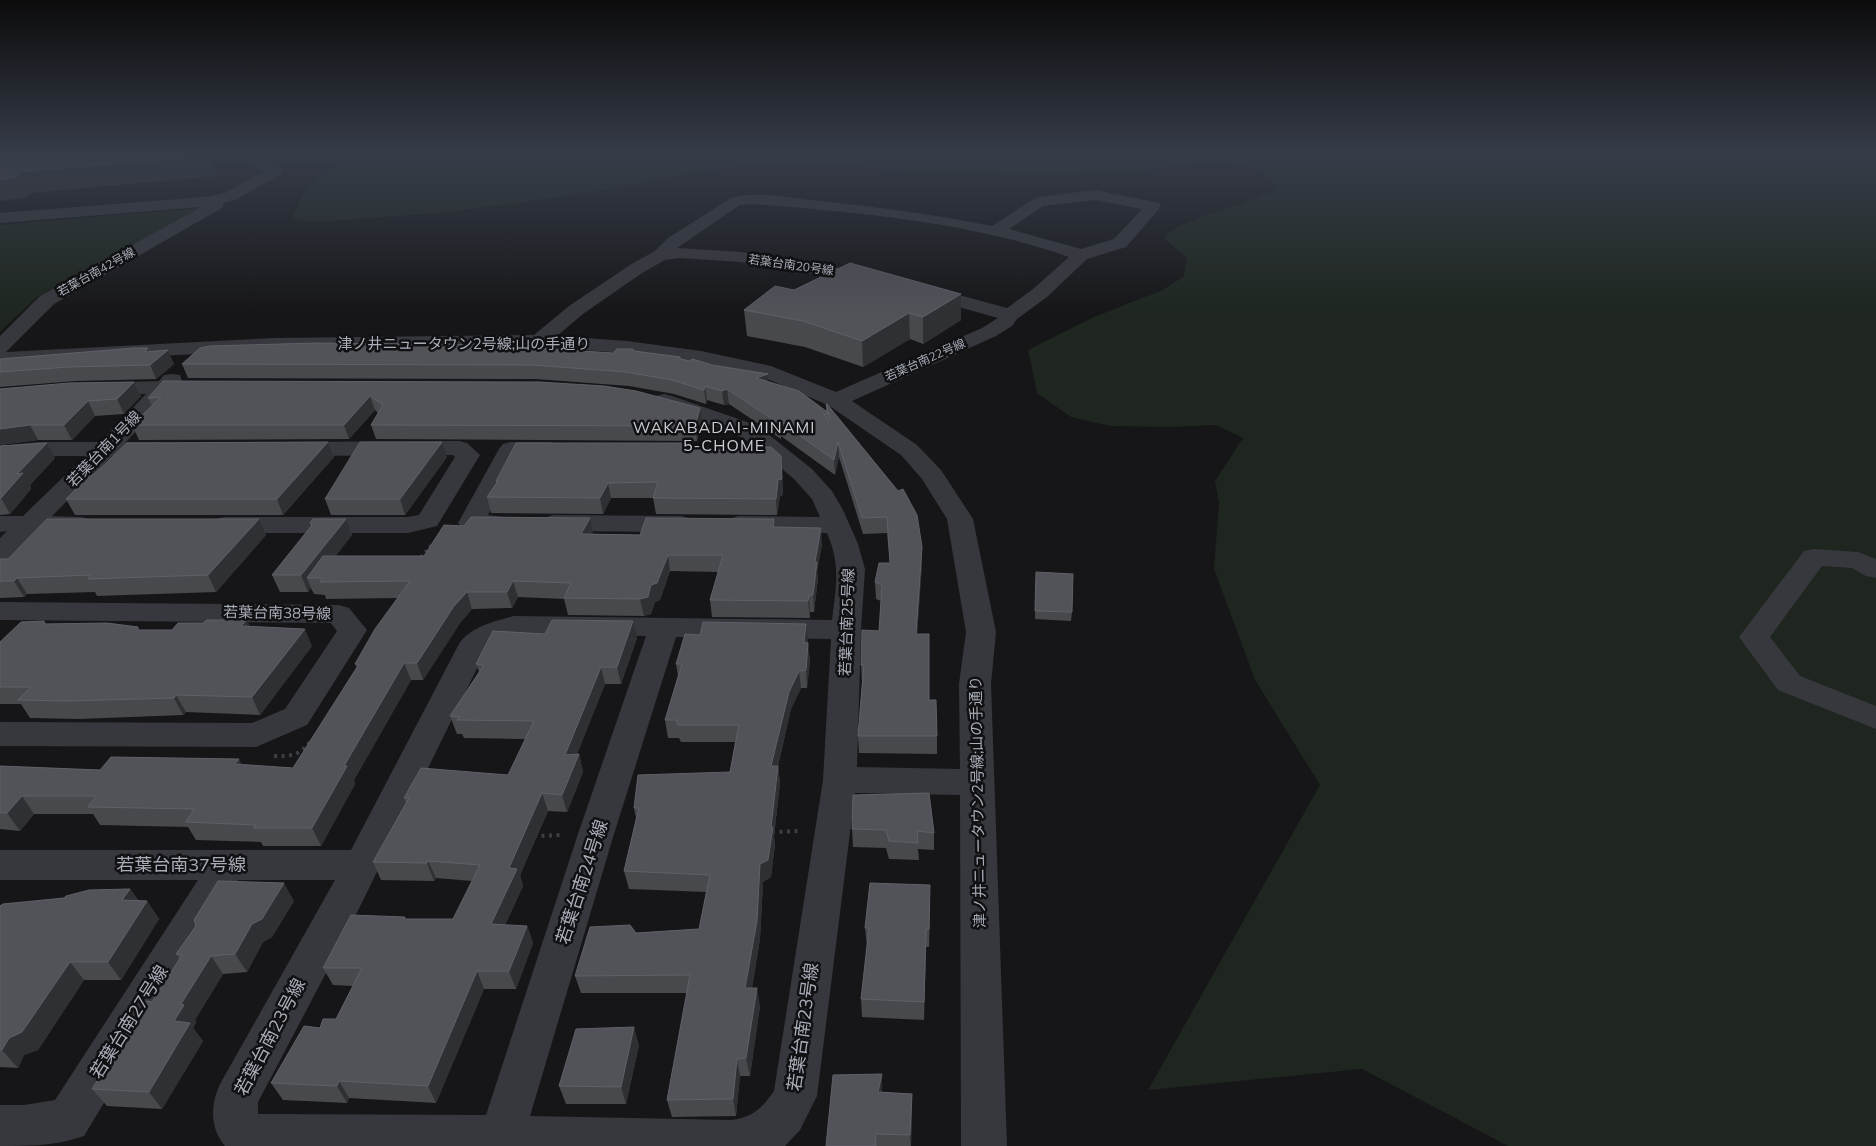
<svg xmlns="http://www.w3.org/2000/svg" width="1876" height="1146" font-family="Mulish,'Noto Sans JP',sans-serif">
	<rect width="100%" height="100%" fill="#161618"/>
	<path fill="#1e261f" d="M354 155H1876V1146H1508L1362 1069 1148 1090 1320 785 1255 680 1214 569 1219 504 1215 481 1243 438 1216 425 1173 427 1110 426 1071 417 1037 393 1028 350 1094 317 1163 290 1184 276 1187 258 1166 240V235C1199 212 1242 208 1278 189L1259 168 1211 163 1115 173 1017 174 895 170 856 166H747L697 171 617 188 518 203 448 212 333 221H305L292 217 305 192 319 177Z
		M202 208 37 297 0 332V225Z"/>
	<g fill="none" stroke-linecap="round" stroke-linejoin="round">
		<path stroke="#3d3f44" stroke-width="3" stroke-dasharray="2.5 4" stroke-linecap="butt" d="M421 557 431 545"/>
		<path stroke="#3d3f44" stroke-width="4" stroke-dasharray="3 4.5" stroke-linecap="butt" d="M274 756C290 757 300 755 310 742
			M772 832 801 831
			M534 836 563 835"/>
		<path fill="#37383d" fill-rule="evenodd" d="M237 155H254L281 168 283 171 281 174 235 200 222 203 224 205 222 208 54 304 6 352 275 338 534 335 569 306 630 265 655 251 668 238 731 198C756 191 784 197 810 200 871 206 932 214 992 226L1034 199 1039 197 1095 190 1159 203 1161 206 1159 209 1126 247 1087 259 1047 297 1017 319 1012 326 996 336 852 401 917 445 941 470 973 519 996 632 991 684 1007 1146H961L960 795 855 793 817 1096 800 1130 785 1146H225C209 1127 211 1104 220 1084L335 880H238L84 1136C56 1146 30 1146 0 1146V1105H24L55 1100 198 880H0V850H351L459 644C470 627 495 621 514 616L832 620C836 587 841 565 827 533L738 532 729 529 725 524 729 519 738 516 820 517 812 499 794 479 752 444 734 433 656 406 653 401 656 396 664 394 672 396 750 423 768 434 812 469 832 491 843 510 858 544 865 569 861 630 857 767 960 769 959 684 966 632 947 519 922 479 901 455 828 405 758 375 701 363 627 353 539 347 275 350 0 364V336L40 296 201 207 0 223V213L204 197 225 193 265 171 239 158ZM1095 200 1142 209 1114 239 1081 249 1009 229 1043 206ZM752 204C855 212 971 222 1069 257L1033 289 1007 308 926 286 919 288 917 292 919 296 998 318 982 328 836 392 771 366 701 351 627 341 557 336 583 314 642 273 665 260 680 258 741 262 870 283 876 282 879 278 876 274 870 273 741 252 677 248 740 205ZM517 634 646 636 578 834 486 1115 258 1114V1102L345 937 486 650 502 640ZM676 637 831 639 823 780 774 1091C762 1108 753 1117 732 1120L530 1116 614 834Z
			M172 374 180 375 182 381 203 382 206 387 203 392 171 394 126 442H157L165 444 169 449 165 454 157 456H112L52 516 81 517 90 519 94 525 90 531 81 533 37 531 9 559 0 561V538L7 531 0 532V516H23L85 456H38L0 460V446L38 442H100L146 394 100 395 92 394 89 389 92 384 100 383 159 381 164 375Z
			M459 441 467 443 480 455 437 526 408 533H224L215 531 211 525 215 519 224 517H408L419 515 455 457 453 455 293 456 285 454 281 449 285 444 293 442Z
			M511 442H550L558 444 562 449 558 454 550 456H519L488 515 511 518 515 523 511 528C496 532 477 532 462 528L458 523 499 449 503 444Z
			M553 515 682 516 691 519 695 524 691 529 682 532 553 531 544 528 540 523 544 518Z
			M1814 549 1858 552 1876 559V578L1866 576 1852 568 1822 566 1770 637 1800 676 1876 706V729L1778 690 1739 637 1804 551Z
			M0 602 339 605 349 608 367 630 307 725 256 747 0 746V722L252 723 285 709 337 631 331 623 0 620Z"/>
	</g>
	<path fill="#47494d" d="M794 290 961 294V320L923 344 910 339 863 367 805 347 747 336 744 310Z
		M148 348 150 351 174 364 156 379 76 381 0 387V359Z
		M634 351 680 357 681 360 769 382 826 411V404L922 547V563L917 634 929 700 937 736V754L859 753 858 736 862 682 861 665 879 631 881 601 876 599 875 582 890 563 887 533 863 534 839 457 835 475 781 436V439L729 404 724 405 707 400 706 404 674 394 629 386 536 379 188 378 182 364 613 353Z
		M134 382 141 396 124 414 95 416 72 440H38L0 445V389Z
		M539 382 702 422 697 441 376 439 371 425 378 413 375 410 349 439 139 440 132 425 152 406 148 398Z
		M328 442 334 457 283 515H75L66 499Z
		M47 443 55 458 30 485 31 489 10 514 0 515V446Z
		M692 448 781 456 783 495 780 496 777 515 656 514 653 498H611L603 514 491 513 487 497 496 483V481Z
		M447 457 405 515H331L325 499Z
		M259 519 266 535 216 592 97 596 95 592 27 594 24 597 0 598V581L8 559Z
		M346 519 352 535 335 556H424L593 534 640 535 774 527 822 544 817 571 818 578 814 612H810V618L712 617 710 600 718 572 670 571 660 600 655 602 651 614 644 616 568 615 564 599 518 597 512 608 472 609 460 623 423 680H411L354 780 355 784 321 846H263L261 842 196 840 188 827 100 825 93 814H34L20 831 0 829V766L100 770 242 765 293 768 357 668 355 664 398 598 326 599 325 595 314 594 311 588 308 592H280L272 575Z
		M1036 572 1072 612 1071 621 1035 619Z
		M44 621 46 624 140 630H172L250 627 312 646 260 715 186 712 183 715 79 719 30 718 21 704H0V642Z
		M806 624 807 643 810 660 807 688H801L791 709 778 766 780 783 774 836 775 844 771 877 763 882 760 939 752 988 760 1006 750 1076H740L736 1116 672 1117 667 1100 687 993H581L575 976 636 933 699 929 706 892 629 889 624 871 636 818 634 808 730 772 735 742H681L679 738H668L665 720 678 676 676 664 700 635Z
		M545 634 637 638 621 684H605L577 754H579L583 772 567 812 548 811 520 875 523 886 505 925 527 926 533 943 516 989H484L436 1103 349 1098 347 1103 283 1100 271 1083 320 1028 336 1019 353 986 333 985 323 968 405 917 406 919H453L472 881 436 878 434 881 381 880 373 862 406 803 404 798 508 775 525 739 464 738 462 734H457L450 716 479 672 476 664Z
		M853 795 934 833V850L918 849 919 860 889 859 886 848 853 847 852 829Z
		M130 889 138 900 147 901 159 919 121 980H84L38 1050 24 1055 18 1068 0 1067V906L64 898Z
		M294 901 272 937 263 942 247 972 223 974 195 1020 196 1022 193 1028 203 1041 162 1109 107 1106 92 1089 152 1002 180 959 176 954Z
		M930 903 929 947H926L924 1020 862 1017 861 999 867 946 865 928Z
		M639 1045 626 1104H566L559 1086Z
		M882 1092 912 1094V1111L911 1146H826Z"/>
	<path fill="#2f3033" d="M209 156 217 176 31 193 25 198 0 201V179L21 172Z
		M961 294V320L923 344V317Z
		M909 313 910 339 863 367 862 341Z
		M148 348 154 362 168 350 174 364 156 379 145 352Z
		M768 374 769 388 756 378Z
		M134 382 141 396 124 414 117 399Z
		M705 386 707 400 706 404 704 390Z
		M727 389 729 404 724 405 722 391Z
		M370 396 375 410 349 439 344 425Z
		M88 401 95 416 72 440 64 425Z
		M700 408 702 422 697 441 695 426Z
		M30 425 38 440 0 445V429Z
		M328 442 334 457 283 515 277 499Z
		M442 442 447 457 405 515 400 499Z
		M838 442 839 457 835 475 834 460Z
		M47 443 55 458 30 485 31 489 10 514 1 498 17 474Z
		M781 456 783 495 780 496 777 515 776 499Z
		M608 483 611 498 603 514 600 498Z
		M590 518 593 534 585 550 581 534Z
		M259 519 266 535 216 592 208 575Z
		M346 519 352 535 319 578H307L311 588 308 592 301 575Z
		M821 528 822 544 817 571 818 578 814 612 813 595 815 562Z
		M922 547V563L916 651V634Z
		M668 555 670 571 660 600 655 602 651 614 644 616 640 599 651 585Z
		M17 578 27 594 24 597 14 581Z
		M513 581 518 597 512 608 507 592Z
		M467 592 472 609 460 623 423 680 417 663 454 606Z
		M809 595 810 612V618L808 601Z
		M247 620 255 637 241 626Z
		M633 621 637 638 621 684 617 667Z
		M806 624 808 641 806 659 804 642Z
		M305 629 312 646 260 715 252 697Z
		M808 643 810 660 807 688 806 670Z
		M404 663 411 680 354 780 355 784 321 846 312 828 344 766Z
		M601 667 605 684 570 772 565 755Z
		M799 671 801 688 791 709 774 783 771 766 789 692Z
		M176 695 186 712 183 715 174 698Z
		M579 754 583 772 567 812 562 795Z
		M239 759 248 777 235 764Z
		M778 766 780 783 774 836 775 844 771 877 763 882 760 939 749 1005 745 988 760 864 771 827Z
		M542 793 548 811 520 875 523 886 497 942 491 924 509 868Z
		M22 796 34 814 20 831 7 813Z
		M428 861 436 878 434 881 427 863Z
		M284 883 294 901 272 937 263 942 247 972 235 954 252 924Z
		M930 885V903L929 947V929Z
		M130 889 142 907 122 900Z
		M147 901 159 919 121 980 108 962Z
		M527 926 533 943 516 989 509 971Z
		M926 929V947L924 1020V1002Z
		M211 956 223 974 195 1020 196 1022 193 1028 203 1041 162 1109 149 1092 181 1004Z
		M70 962 84 980 38 1050 24 1055 18 1068 2 1050 9 1038Z
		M477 971 484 989 436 1103 428 1086Z
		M757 988 760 1006 750 1076 746 1058Z
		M634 1027 639 1045 626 1104 621 1087Z
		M737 1059 740 1076 736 1116 733 1099Z
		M882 1074V1092L879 1109 878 1092Z
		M339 1081 349 1098 347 1103 337 1086Z
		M912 1094V1111L911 1146 910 1135Z"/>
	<path fill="#525359" stroke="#5f6168" d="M0 155H207L209 156 21 172 15 178 0 179Z
		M850 263 961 294 923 317 909 313 862 341 803 321 744 310 775 286 794 290Z
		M317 343 490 345 613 353 617 349H633L634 351 680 357V359L690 361 692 359 712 365 768 374 756 378 799 391 826 411 828 414 824 415 830 419 826 404H827L898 491 903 489 917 515 922 547 916 634H929V700H936L937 736H858L864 665H861L862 630 879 631 882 585 875 582 879 563H890L887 517 862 518 838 442 834 460 780 421V424L727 389 722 391 705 386 704 390 672 380 626 372 533 365 182 364 200 348 210 346Z
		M134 348H148L145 352 168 350 150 365 69 367 0 372V359Z
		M163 381 539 382 604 386 636 391 700 408 695 426 371 425 383 405 370 396 344 425H132L161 397 148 398Z
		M134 382 117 399 88 401 64 425H30L0 429V389L69 383Z
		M328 442 277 499H66L90 475H93L127 443Z
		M360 442H442L400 499H325Z
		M47 443 17 474 23 473 1 498H0V446Z
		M516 443H691L690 448 771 447 781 456 782 479 778 480 776 499 653 498 658 482 608 483 600 498 487 497 498 481H496Z
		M471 517 590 518 581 534 640 535 646 518 774 519 773 527 821 528 815 562H817L813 595H809L808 601 710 600 723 555H668L657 583 651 585 648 597 640 599 564 598 571 583 513 581 507 592H467L454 606 417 663H404L344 766H347L312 828H253L256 825 186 822 194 809 88 807 96 796H22L7 813H0V766L100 770 111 757 239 759 235 764 293 768 359 664H355L375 629 410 581 320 582 323 578H307L323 556H424L444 525 464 526Z
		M47 519H259L208 575 88 579 91 575 17 578 14 581H0V559H8Z
		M313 519H346L301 575H272L312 525 310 523Z
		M1036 572 1073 574 1072 612 1035 611Z
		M207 620H247L241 626 305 629 252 697 176 695 174 698 68 701 18 700 31 687H0V642L21 622 44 621V624L107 623 138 627V630H172L178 623H203Z
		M552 620 633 621 617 667H601L565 755 579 754 562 795 542 793 509 868 517 869 491 924 527 926 509 971H477L428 1086 339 1081 337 1086 271 1083 304 1026 320 1028 323 1019H336L362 968H323L351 915 405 917 403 919H453L480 865 428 861 427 863 373 862 409 798H404L421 768 508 775 534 721 457 720 459 717 450 716 484 665 476 664 493 631 545 634Z
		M703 622 806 624 804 642 808 643 806 670 799 671 789 692 771 766H778L771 827H773L768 860 760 864 757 921 745 988H757L746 1058 737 1059 733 1099 667 1100 690 975 575 976 590 927 630 925 636 933 699 929 710 875 624 871 639 808H634L638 775 730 772 739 725H678L676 720H665L682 664H676L685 634 700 635Z
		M929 793 934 833 917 831 918 843 889 841 886 830 852 829 853 795Z
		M218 881 284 883 262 919 252 924 235 954 211 956 181 1004 184 1005 174 1021 190 1023 149 1092 92 1089 146 1001 152 1002 182 955 176 954 196 926 194 920Z
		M870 883 930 885 929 929H926L924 1002 861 999 869 928H865Z
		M130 889 122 900 147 901 108 962H70L22 1032 9 1038 2 1050H0V906L3 904 64 898 66 896 89 890Z
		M634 1027 621 1087 559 1086 576 1029Z
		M882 1074 878 1092 912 1094 910 1135 875 1134 876 1146H826L833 1075Z"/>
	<linearGradient id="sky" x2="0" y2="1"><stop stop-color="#0c0c0d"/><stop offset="0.49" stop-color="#363c48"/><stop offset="1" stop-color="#363c48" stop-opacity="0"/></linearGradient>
	<rect width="1876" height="315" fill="url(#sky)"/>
	<g text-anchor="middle" stroke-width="5" stroke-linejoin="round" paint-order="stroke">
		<g font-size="12" fill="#a8adb8" stroke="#111113">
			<text transform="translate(791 265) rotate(8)" y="4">若葉台南20号線</text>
			<text transform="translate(96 272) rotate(-29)" y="4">若葉台南42号線</text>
			<text transform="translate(925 360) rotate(-24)" y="4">若葉台南22号線</text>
		</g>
		<g font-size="15" fill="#a8adb8" stroke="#111113">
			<text x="464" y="349">津ノ井ニュータウン2号線;山の手通り</text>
			<text transform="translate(104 449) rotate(-46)" y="5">若葉台南1号線</text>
			<text transform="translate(277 613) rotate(1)" y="5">若葉台南38号線</text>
			<text transform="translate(847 622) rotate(-88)" y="5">若葉台南25号線</text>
			<text transform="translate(978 802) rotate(-91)" y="5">津ノ井ニュータウン2号線;山の手通り</text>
		</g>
		<g font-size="16" letter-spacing="1" fill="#c9ccd4" stroke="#111113">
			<text x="724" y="433">WAKABADAI-MINAMI<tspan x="724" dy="18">5-CHOME</tspan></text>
		</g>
		<g font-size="18" fill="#a8adb8" stroke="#111113">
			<text x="181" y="871">若葉台南37号線</text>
			<text transform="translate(582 882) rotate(-72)" y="6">若葉台南24号線</text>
			<text transform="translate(129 1022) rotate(-58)" y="6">若葉台南27号線</text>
			<text transform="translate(803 1027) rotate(-82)" y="6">若葉台南23号線</text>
			<text transform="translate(270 1037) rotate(-62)" y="6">若葉台南23号線</text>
		</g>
	</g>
</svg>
